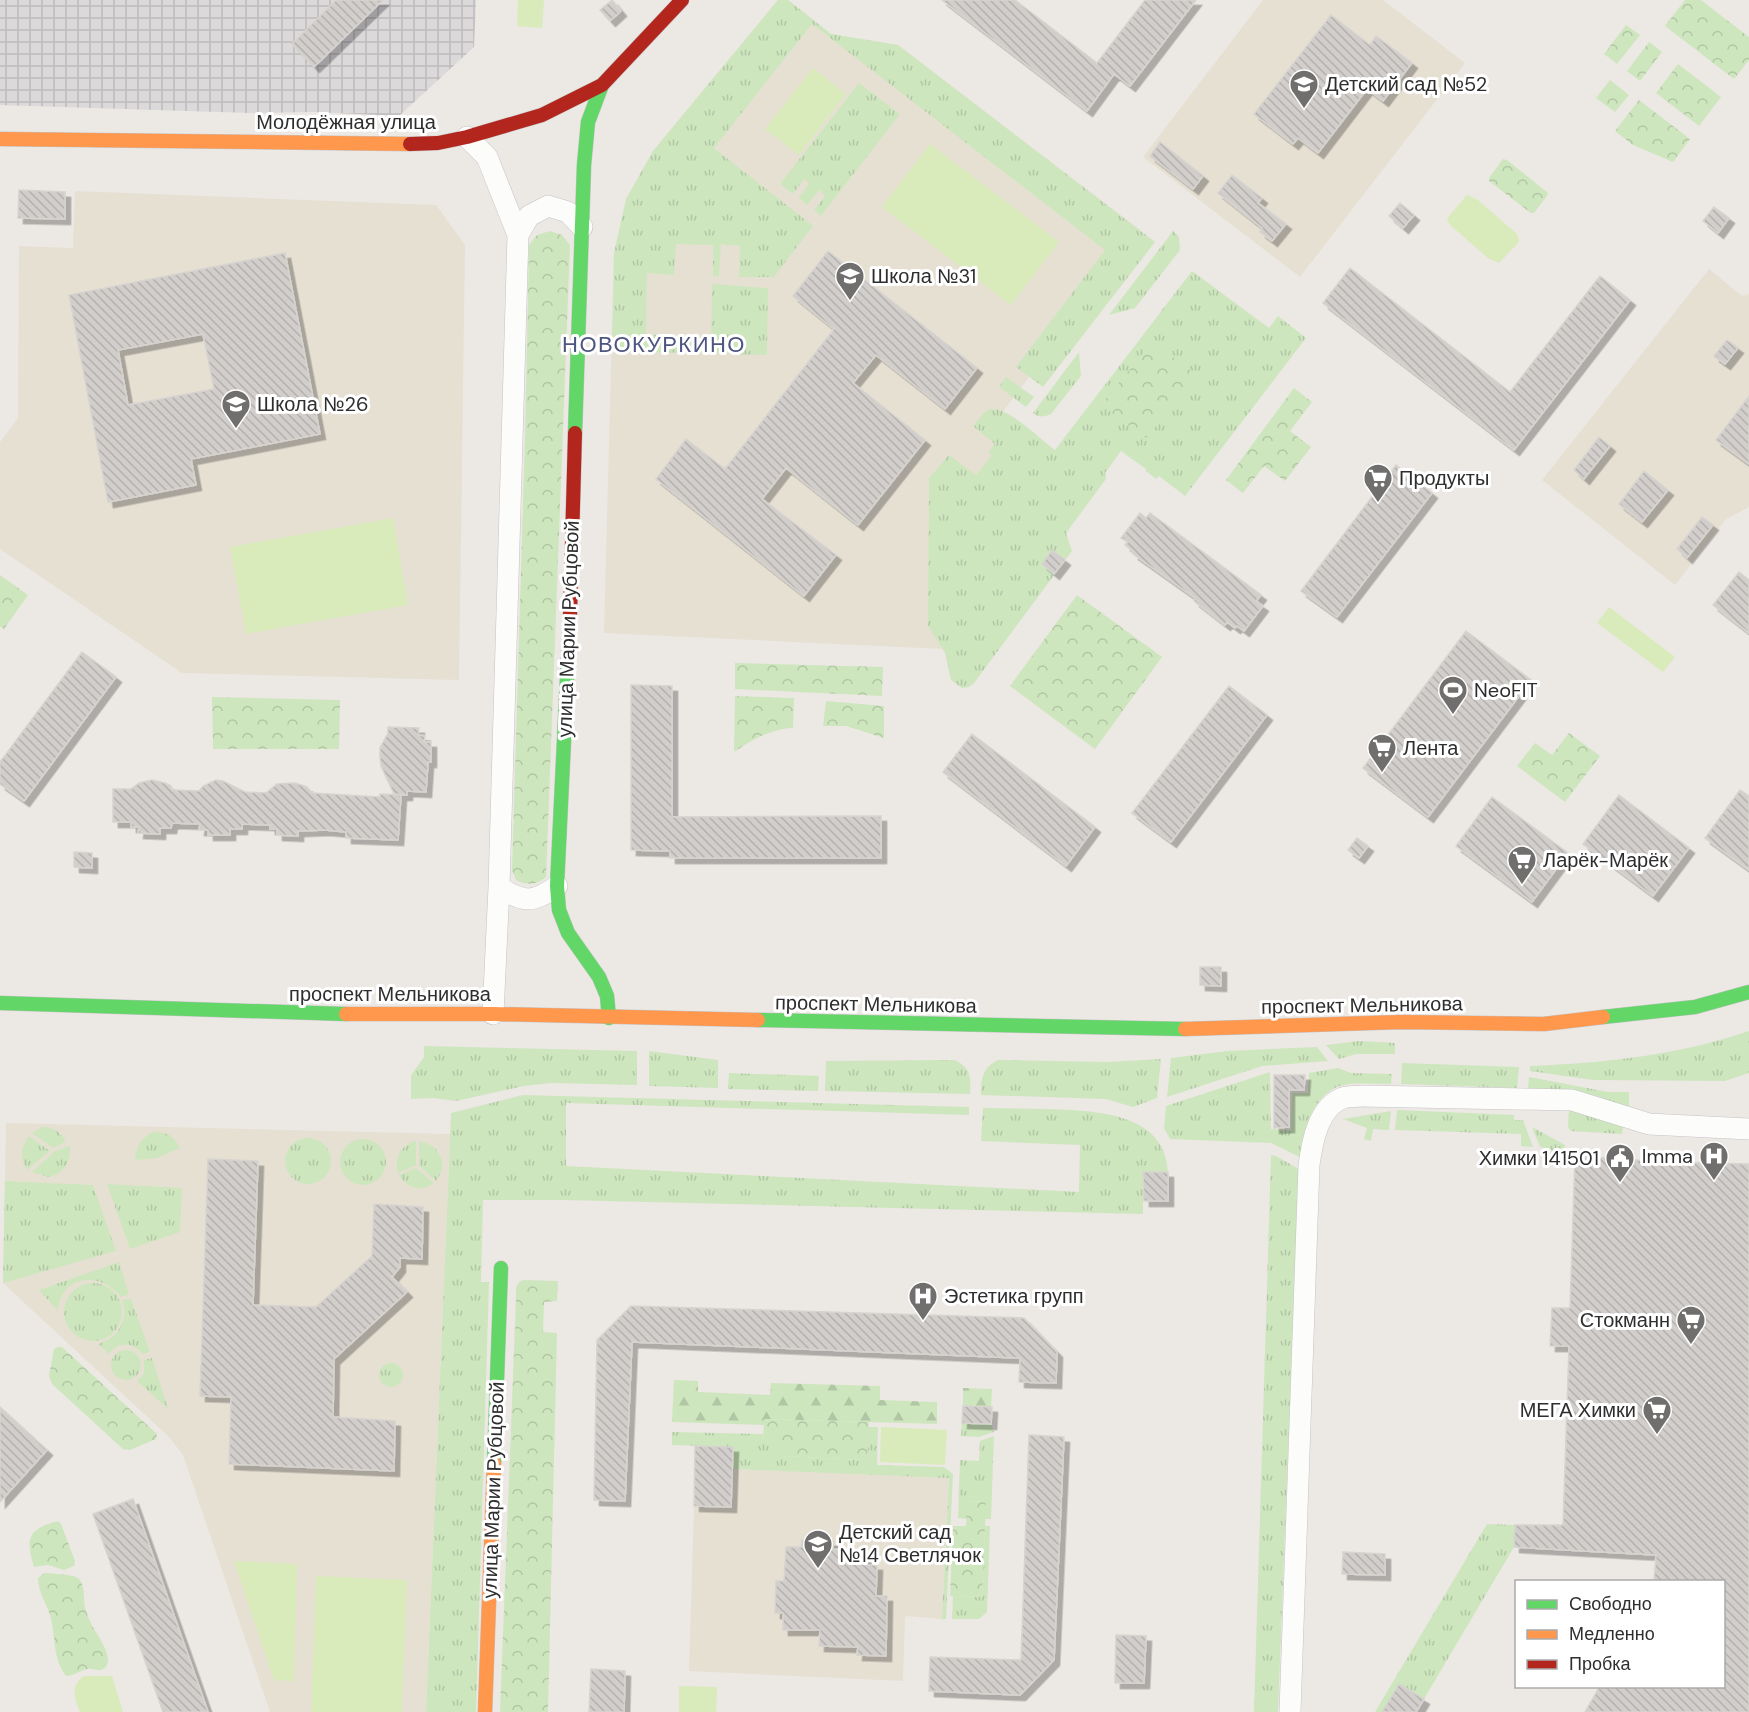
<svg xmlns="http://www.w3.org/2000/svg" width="1749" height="1712" font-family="'DM Sans',sans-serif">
	<defs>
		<pattern id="industrial-grid" width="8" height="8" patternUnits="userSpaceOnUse" patternTransform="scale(1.5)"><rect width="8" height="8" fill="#dcd9db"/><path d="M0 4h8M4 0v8" fill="none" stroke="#bdbbbc"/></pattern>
		<pattern id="grass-tufts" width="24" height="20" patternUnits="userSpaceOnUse" patternTransform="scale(1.5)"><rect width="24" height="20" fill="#cee6be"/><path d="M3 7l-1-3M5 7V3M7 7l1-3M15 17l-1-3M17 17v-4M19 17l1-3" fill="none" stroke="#b1c6a4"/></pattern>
		<pattern id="forest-firs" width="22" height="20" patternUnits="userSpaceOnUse" patternTransform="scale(1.5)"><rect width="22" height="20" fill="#cee6be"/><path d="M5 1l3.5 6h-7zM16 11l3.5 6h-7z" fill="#b1c6a4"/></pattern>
		<pattern id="park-crowns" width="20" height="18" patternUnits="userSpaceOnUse" patternTransform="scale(1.5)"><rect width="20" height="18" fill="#cee6be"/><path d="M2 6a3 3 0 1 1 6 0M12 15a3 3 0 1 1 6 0" fill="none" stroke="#b1c6a4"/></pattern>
		<pattern id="building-back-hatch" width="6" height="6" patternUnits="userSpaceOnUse" patternTransform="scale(1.5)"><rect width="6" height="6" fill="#d1cecb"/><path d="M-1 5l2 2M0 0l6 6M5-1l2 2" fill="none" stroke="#b4b1af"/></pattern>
		<filter id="shadow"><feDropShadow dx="5.5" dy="5.5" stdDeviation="0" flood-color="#0004"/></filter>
	</defs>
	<rect width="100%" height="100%" fill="#ece8e4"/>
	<path fill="url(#industrial-grid)" d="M0 0H476L474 47 399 116 315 112 249 113 0 105Z"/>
	<path fill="#e6e0d3" d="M778 0H788L831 34 898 45 1140 230 995 422 1004 429 985 651 604 633 614 253 653 151Z
		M1263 0H1383L1465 63 1300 277 1143 157Z
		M75 191 436 205 465 245 459 680 182 673 0 549V442L18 418 19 246 73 248Z
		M1709 269 1742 296 1749 294V507L1725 520 1675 585 1542 480Z
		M6 1123 450 1134 426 1712H270L183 1455 169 1437 3 1283Z
		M732 1469 949 1477 942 1619 905 1616 903 1681 689 1671 694 1506 731 1507Z"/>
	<path fill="url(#grass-tufts)" d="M778 0H788L831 34 898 45 1155 242 1043 387 1016 367 1105 250 812 24 714 148 813 226 774 277H739L740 246 721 244 719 277 713 276V245L676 244 674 275 647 273 646 334 711 337 712 284 768 288 767 355 612 351 614 253 626 199 653 151Z
		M859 83 900 114 821 216 814 210 825 196 819 190 807 205 799 198 809 183 804 179 793 194 780 184Z
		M1173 231 1179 237 1180 250 1135 308 1109 315Z
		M1192 271 1269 328 1278 316 1306 338 1185 496 1159 476 1156 479 1146 471V469L1121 451 1105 473 1106 479 1066 533 1072 551 974 683 969 687 962 688 951 680 945 653 928 626 929 478 949 455 976 475 992 455 988 452 995 444 973 426C977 422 981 415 986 411 1002 400 1041 440 1055 450Z
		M1079 352 1081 376 1051 414C1044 417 1039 418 1033 413Z
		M1006 377 1034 397 1026 407 999 387Z
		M1749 1031V1073L1725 1081 1593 1080 1530 1071V1066C1604 1063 1679 1055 1749 1031Z
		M1358 1041 1395 1043V1054H1356L1339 1059 1326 1045Z
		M424 1046 637 1051V1085L552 1083 524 1086 456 1101 433 1098 411 1099V1075L424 1057Z
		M1317 1047 1328 1061 1262 1066 1167 1097 1171 1058 1227 1051Z
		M649 1051 718 1060V1088L649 1086Z
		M1161 1059 1157 1098 1133 1107 1106 1099 981 1095C981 1079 982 1068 998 1060L1107 1062Z
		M955 1060C971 1068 971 1077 970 1094L825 1091 826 1061Z
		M1402 1063 1519 1067 1517 1088 1401 1084Z
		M1338 1068 1351 1073 1392 1074 1391 1084C1377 1084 1362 1083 1349 1084 1314 1088 1304 1128 1300 1157L1271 1143 1170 1139 1164 1128 1166 1106 1270 1072 1271 1129 1291 1130 1292 1093H1308L1309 1073Z
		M729 1073 819 1076 818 1091 728 1089Z
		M1529 1077 1608 1092H1629V1108L1528 1090Z
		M523 1095 969 1107V1115L566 1103V1166L1079 1192 1080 1145 981 1141 983 1108C1004 1108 1026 1109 1047 1109 1093 1111 1165 1111 1168 1172H1143V1214L562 1200H483L481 1282H489L476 1712H426L451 1113Z
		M1569 1109 1623 1127 1622 1134 1571 1131 1568 1127Z
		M1397 1110 1514 1115V1120H1523L1533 1147 1521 1146V1134L1395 1130Z
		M1391 1111 1389 1130 1373 1129 1371 1141 1364 1139 1367 1128 1343 1119Z
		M42 1127C52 1126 61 1132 66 1142L53 1148 32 1133Z
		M1532 1127 1565 1145V1155L1557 1158 1550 1149 1540 1147Z
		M153 1132C165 1131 175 1136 180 1148L157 1158 135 1160C136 1147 141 1138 153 1132Z
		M29 1136 50 1151 27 1170C20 1157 20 1148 29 1136Z
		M285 1161a23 23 0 1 1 46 0a23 23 0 1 1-46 0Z
		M340 1162a23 23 0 1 1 46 0a23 23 0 1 1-46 0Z
		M414 1141H416V1165L398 1173C394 1159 400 1146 414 1141Z
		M419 1141C439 1144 450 1164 436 1181L419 1166Z
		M70 1146C71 1162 65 1173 49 1177L32 1172 55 1151Z
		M1271 1155 1276 1156 1299 1169 1278 1712H1254Z
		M416 1168 434 1183C421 1193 407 1188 399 1175Z
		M5 1181 93 1185 116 1251 3 1283Z
		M107 1184 182 1188 180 1232 130 1249Z
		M119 1262 129 1294 121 1297C101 1271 61 1274 58 1311L39 1290Z
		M64 1312a29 29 0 1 1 58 0a29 29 0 1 1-58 0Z
		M131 1299 150 1352 142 1354C132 1342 119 1341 109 1354L98 1344C117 1339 130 1320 122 1300Z
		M111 1365a15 15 0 1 1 30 0a15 15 0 1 1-30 0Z
		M152 1358 168 1409 137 1381 144 1373V1360Z
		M379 1375a12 12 0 1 1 24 0a12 12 0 1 1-24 0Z
		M962 1423 991 1424 994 1432 979 1437 961 1436Z
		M868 1427H878L877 1465 944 1467 953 1474 946 1619H942L949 1478 732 1469 733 1447 672 1445V1432L763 1434V1444H781V1456L867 1460Z
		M994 1436 991 1519H985V1502L968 1501 967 1519 958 1518 960 1460 979 1461 980 1441Z
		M1487 1524 1515 1525 1514 1547 1424 1699 1399 1685 1382 1712H1375Z
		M985 1526H990L987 1612 979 1619H952L953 1596 982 1597Z"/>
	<path fill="url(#forest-firs)" d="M674 1380 698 1381V1392L770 1395 771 1383 880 1386V1400L937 1402V1424L764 1419V1425L672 1422Z
		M963 1388 992 1389 991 1407 963 1406Z"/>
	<path fill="url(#park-crowns)" d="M1685 0H1701L1749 37V60L1734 79 1665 26Z
		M1626 25 1640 35 1617 64 1604 54Z
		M1649 42 1662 52 1640 81 1627 71Z
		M1678 64 1721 97 1699 126 1656 93Z
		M1610 80 1629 95 1615 112 1596 98Z
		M1639 100 1690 139 1673 162 1633 145 1615 131Z
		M1503 159 1507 160 1548 193 1547 196 1534 213H1531L1489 181V178Z
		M550 231 562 235 570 245 546 877C536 885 528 886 516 880L512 870 525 436 529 245 537 235Z
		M1152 342 1198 376 1146 438 1101 405Z
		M1294 388 1312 402 1290 431 1311 447 1285 481 1264 466 1243 493 1226 480Z
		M0 575 28 595 4 629 0 626Z
		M1077 595 1162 657 1095 749 1010 686Z
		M735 663 883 667 882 696 735 689Z
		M735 696 794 698 793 728C770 729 752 740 734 752Z
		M212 697 340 700 339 749H213Z
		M826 701 884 706V738L846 726H823Z
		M1569 733 1600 756 1565 802 1517 766 1535 743 1552 755Z
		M524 1280 558 1281 557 1301 544 1302 543 1332 557 1333 548 1712H500L516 1298C516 1289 515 1282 524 1280Z
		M58 1347H62L157 1434 156 1439 130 1450 123 1449 52 1384 49 1376 54 1349Z
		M764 1419 869 1422 867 1460 780 1456 781 1445 763 1444Z
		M967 1501 986 1502 982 1597 950 1596 953 1526H966Z
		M58 1521 61 1524 75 1561 74 1566 64 1570 48 1565 34 1567C26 1540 26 1529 58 1521Z
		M44 1573C47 1573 74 1575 76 1577 86 1582 83 1598 85 1607 87 1614 90 1623 94 1629 99 1637 118 1664 101 1670 97 1671 92 1668 88 1669 80 1670 74 1676 66 1676 52 1658 56 1635 50 1615 46 1602 38 1592 38 1578Z"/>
	<path fill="#d9eabb" d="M518 0H544L542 28 517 26Z
		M813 68 846 94 799 155 765 129Z
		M930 144 1059 242 1011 305 882 207Z
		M1467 195 1478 200 1517 234 1519 240 1518 243 1499 263 1488 258 1450 225 1447 219 1449 216Z
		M393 518 408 605 246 634 230 547Z
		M1609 607 1675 657 1663 672 1597 623Z
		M881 1427 947 1430 945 1465 880 1462Z
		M234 1561 297 1564 294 1681 274 1680Z
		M316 1576 407 1580 402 1712H311Z
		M84 1676H112L123 1712H80C74 1698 70 1686 84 1676Z
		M679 1686 717 1687 716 1712H679Z"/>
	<path fill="url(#building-back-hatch)" stroke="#d7d4d0" stroke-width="1.5" fill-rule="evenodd" filter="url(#shadow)" d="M336 0H383L314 67 292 44Z
		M612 0 621 11 610 21 600 10Z
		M942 0H1015L1097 63 1145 0H1196L1130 86 1114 74 1087 111Z
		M1331 15 1370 45 1376 36 1412 63 1383 101 1367 89 1318 153 1298 138 1293 144 1254 114Z
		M1160 142 1203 176 1193 189 1150 156Z
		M1232 175 1262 198 1258 203 1286 224 1272 241 1260 232 1262 228 1218 193Z
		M19 190 65 192V219L18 218Z
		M1400 203 1414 215 1403 228 1389 216Z
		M1714 207 1729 218 1718 233 1703 221Z
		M828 251 977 368 945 409 876 355 853 383 925 440 858 525 786 468 762 499 836 555 804 596 656 479 686 439 725 469 834 329 793 296Z
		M285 253 320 434 191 459 196 485 108 502 69 295ZM203 334 214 389 128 405 118 350Z
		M1350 268 1510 392 1600 276 1630 300 1514 450 1323 303Z
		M1727 340 1738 348 1725 364 1714 356Z
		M1749 396V464L1716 440Z
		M1599 437 1610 446 1584 479 1574 470Z
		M1396 465 1432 493 1337 617 1301 591Z
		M1644 471 1668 490 1642 522 1619 504Z
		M1140 513 1146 518 1150 513 1261 595 1256 601 1263 606 1244 631 1237 626 1235 628 1227 622 1225 625 1194 601 1195 598 1133 554 1134 552 1125 545 1128 542 1121 538Z
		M1702 517 1713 525 1687 558 1677 549Z
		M1052 550 1065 560 1054 574 1042 564Z
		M1739 572 1749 580V633L1713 605Z
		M1466 631 1531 680 1428 817 1363 768Z
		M82 652 116 677 24 801 0 784V762Z
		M631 685 672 686V817L881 816V858H670V851L631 850Z
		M1229 686 1267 715 1171 842 1132 813Z
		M388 727 419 728 418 735 425 736 424 742H431V762H428L426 792 407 791V795L394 794 381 766 380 757V748L388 733Z
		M972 734 1095 827 1066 866 943 772Z
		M152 780 165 783 171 786 172 790 199 791 203 786 216 780 223 781 245 792 266 793 277 784 295 783 307 787 312 793 380 797V794L401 795 398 840 346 838V832L325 830 298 831V836L277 835V829H270V825L242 824V829H230V835H208V830H199L200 824 172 823 171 828H160V834L138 833 139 827H131V822H113V789H131L139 783Z
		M1740 790 1749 796V870L1705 838Z
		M1619 795 1689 848 1653 896 1583 844Z
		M1492 797 1568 853 1532 902 1456 846Z
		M1357 838 1368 846 1359 858 1348 850Z
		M74 852 92 853V868L74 867Z
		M1200 967H1221V986L1200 985Z
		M1274 1075H1305L1304 1090H1289V1127L1274 1128Z
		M1575 1156 1663 1162 1749 1164V1712H1585L1600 1686H1724V1581H1654L1656 1555 1514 1547 1515 1525H1563L1569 1346H1550L1552 1308H1570Z
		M208 1159 258 1161 253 1305 316 1307 372 1256 374 1204 423 1207 422 1259 400 1258V1267L392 1277 407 1292 334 1359 333 1417 395 1421 394 1471 229 1464 231 1397 200 1396Z
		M1143 1172H1168V1201H1144Z
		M631 1306 1024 1318 1057 1352 1056 1383 1019 1382 1020 1358 632 1342 625 1501 594 1500 597 1340Z
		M963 1406 992 1407 991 1424 962 1423Z
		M0 1407 47 1450 0 1502Z
		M1029 1435 1064 1437 1054 1660 1020 1695 929 1691 930 1657 1021 1660Z
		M695 1446 733 1447 731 1507 694 1506Z
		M133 1499 208 1712H163L93 1514Z
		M802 1540 833 1541V1549L866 1551 865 1565H877L876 1596H887L886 1656 857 1655 858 1647 819 1646 820 1630H783V1613H775L776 1581H784L786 1547H801Z
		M1343 1552 1385 1554V1575L1342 1574Z
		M1116 1635 1146 1636 1144 1683H1115Z
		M591 1669 625 1671 624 1712H589Z
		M1399 1684 1424 1699 1416 1712H1382Z"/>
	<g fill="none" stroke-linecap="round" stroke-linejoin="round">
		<g stroke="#c5c4c5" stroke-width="22">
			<path id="street" d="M467 137 487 157 518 235 499 887 493 1014
				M518 235 529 216 548 206 568 212 582 227
				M499 887C523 903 534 903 557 886
				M1290 1712 1309 1165C1312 1143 1318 1107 1343 1098 1348 1096 1356 1097 1362 1096L1572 1100 1649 1124 1749 1129"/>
		</g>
		<g stroke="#c5c4c5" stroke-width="15">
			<path id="fast" d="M575 433 584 165 588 122 602 85
				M570 616 557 886 559 910 568 933 599 977 607 996 609 1018
				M0 1003 346 1014
				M1603 1017 1695 1007 1749 992
				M758 1020 1185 1029
				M494 1463 501 1268"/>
		</g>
		<g stroke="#c5c4c5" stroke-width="15">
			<path id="slow" d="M0 139 410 144
				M346 1014H493L758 1020
				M1185 1029 1401 1022 1544 1024 1603 1017
				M485 1712 494 1463"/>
		</g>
		<g stroke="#c5c4c5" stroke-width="15">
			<path id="jam" d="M410 144 438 143 467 137 542 115 602 85 682 0
				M570 616 575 433"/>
		</g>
		<use href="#street" stroke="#fcfcfb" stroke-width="21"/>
		<use href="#fast" stroke="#63d668" stroke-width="14"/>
		<use href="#slow" stroke="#ff974d" stroke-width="14"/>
		<use href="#jam" stroke="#b3261e" stroke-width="14"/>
	</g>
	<defs>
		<g id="school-pin" transform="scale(1.5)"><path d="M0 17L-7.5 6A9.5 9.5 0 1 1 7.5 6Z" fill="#706f6e" stroke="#fff"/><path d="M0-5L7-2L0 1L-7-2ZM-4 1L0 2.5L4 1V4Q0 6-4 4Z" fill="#fff"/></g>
		<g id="supermarket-pin" transform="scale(1.5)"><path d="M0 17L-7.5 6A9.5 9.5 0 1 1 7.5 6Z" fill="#706f6e" stroke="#fff"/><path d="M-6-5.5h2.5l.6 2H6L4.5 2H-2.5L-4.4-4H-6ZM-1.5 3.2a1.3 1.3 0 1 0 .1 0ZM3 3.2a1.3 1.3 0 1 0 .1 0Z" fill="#fff"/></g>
		<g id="stadium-pin" transform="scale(1.5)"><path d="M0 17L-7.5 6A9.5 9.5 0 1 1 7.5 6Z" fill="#706f6e" stroke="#fff"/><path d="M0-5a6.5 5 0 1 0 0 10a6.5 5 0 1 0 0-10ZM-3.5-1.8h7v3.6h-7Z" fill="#fff"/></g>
		<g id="hospital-pin" transform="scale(1.5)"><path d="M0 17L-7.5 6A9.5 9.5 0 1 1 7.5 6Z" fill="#706f6e" stroke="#fff"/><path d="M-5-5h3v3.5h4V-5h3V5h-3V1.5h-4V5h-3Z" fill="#fff"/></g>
		<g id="civic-pin" transform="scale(1.5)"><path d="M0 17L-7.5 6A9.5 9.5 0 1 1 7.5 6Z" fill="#706f6e" stroke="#fff"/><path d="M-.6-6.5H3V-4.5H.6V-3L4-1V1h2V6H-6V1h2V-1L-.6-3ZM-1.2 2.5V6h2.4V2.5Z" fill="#fff"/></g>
	</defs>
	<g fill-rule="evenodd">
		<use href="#school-pin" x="1304" y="84"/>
		<use href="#school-pin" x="850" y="276"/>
		<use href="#school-pin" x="236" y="404"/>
		<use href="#supermarket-pin" x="1378" y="478"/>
		<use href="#stadium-pin" x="1453" y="690"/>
		<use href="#supermarket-pin" x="1382" y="748"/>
		<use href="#supermarket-pin" x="1522" y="860"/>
		<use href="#hospital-pin" x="1714" y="1156"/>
		<use href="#civic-pin" x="1620" y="1158"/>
		<use href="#hospital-pin" x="923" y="1296"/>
		<use href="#supermarket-pin" x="1691" y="1320"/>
		<use href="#supermarket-pin" x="1657" y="1410"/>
		<use href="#school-pin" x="818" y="1544"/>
	</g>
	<g text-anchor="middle" stroke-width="6" stroke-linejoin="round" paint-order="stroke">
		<g font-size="20" fill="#2e2e2e" stroke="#fff" text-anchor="start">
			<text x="1325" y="91">Детский сад №52</text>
			<text x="871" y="283">Школа №31</text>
			<text x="257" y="411">Школа №26</text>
			<text x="1399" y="485">Продукты</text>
			<text x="1474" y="697">NeoFIT</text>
			<text x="1403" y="755">Лента</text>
			<text x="1543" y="867">Ларёк-Марёк</text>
			<text x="1693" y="1163" text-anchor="end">Imma</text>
			<text x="1599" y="1165" text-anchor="end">Химки 141501</text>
			<text x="944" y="1303">Эстетика групп</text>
			<text x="1670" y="1327" text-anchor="end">Стокманн</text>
			<text x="1636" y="1417" text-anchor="end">МЕГА Химки</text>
			<text x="839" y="1539">Детский сад<tspan x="839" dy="23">№14 Светлячок</tspan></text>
		</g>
		<g font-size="20" fill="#2e2e2e" stroke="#fff">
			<text x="346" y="129">Молодёжная улица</text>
			<text transform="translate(568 629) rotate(-88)" y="7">улица Марии Рубцовой</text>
			<text x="390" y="1001">проспект Мельникова</text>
			<text transform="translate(876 1004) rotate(1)" y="7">проспект Мельникова</text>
			<text transform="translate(1362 1005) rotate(-1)" y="7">проспект Мельникова</text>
			<text transform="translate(493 1490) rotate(-88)" y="7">улица Марии Рубцовой</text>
		</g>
		<g font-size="22" letter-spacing="1.5" fill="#4d5680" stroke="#fff">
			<text x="654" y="352">НОВОКУРКИНО</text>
		</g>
	</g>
	<rect x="1515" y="1580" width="210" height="108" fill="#ffffff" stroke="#ababab" stroke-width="1.5"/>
	<rect x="1527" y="1600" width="30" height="9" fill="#63d668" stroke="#ababab" stroke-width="1.5"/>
	<text x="1569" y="1610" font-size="18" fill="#2e2e2e">Свободно</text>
	<rect x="1527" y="1630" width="30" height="9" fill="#ff974d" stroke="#ababab" stroke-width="1.5"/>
	<text x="1569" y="1640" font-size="18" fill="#2e2e2e">Медленно</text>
	<rect x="1527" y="1660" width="30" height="9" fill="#b3261e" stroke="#ababab" stroke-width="1.5"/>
	<text x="1569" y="1670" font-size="18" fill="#2e2e2e">Пробка</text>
</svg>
